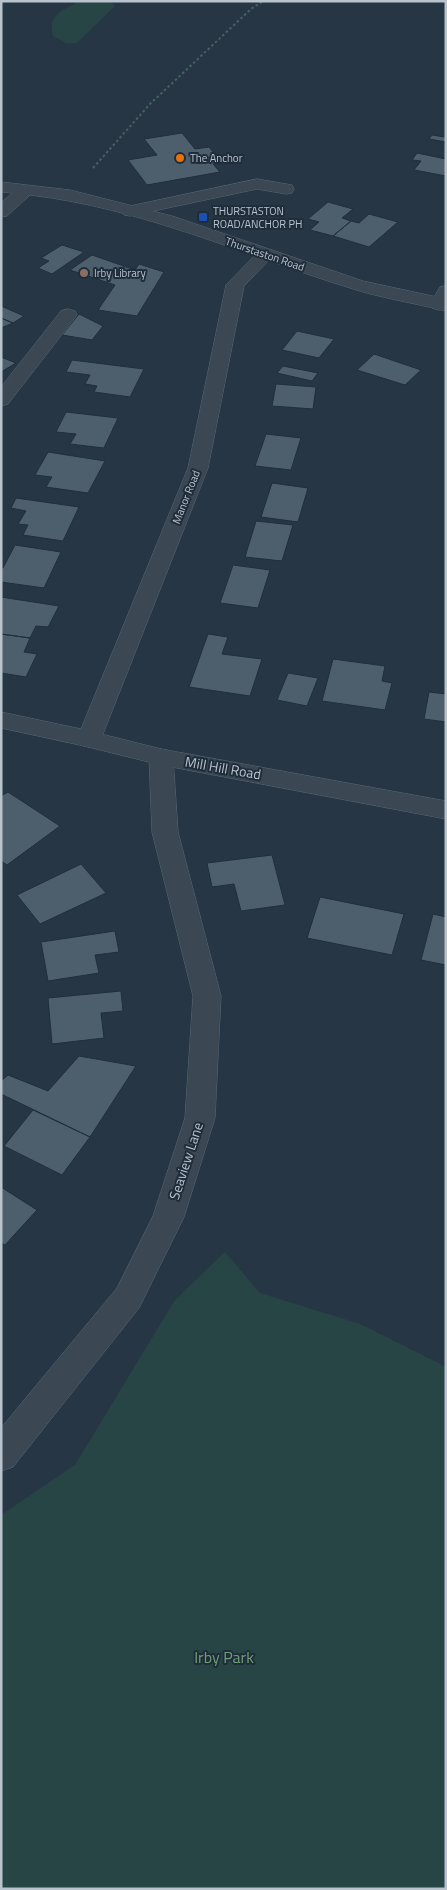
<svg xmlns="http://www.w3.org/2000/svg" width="447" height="1890" font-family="'Titillium Web',sans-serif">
	<rect width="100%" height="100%" fill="#263645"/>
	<path fill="#284546" d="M81 1H111L115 6 77 43H66L53 36C47 14 64 9 81 1Z
		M225 1252 260 1293 360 1324 446 1367V1889H1V1515L75 1465 175 1300Z"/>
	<path fill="#4d5e6d" stroke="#212f3c" d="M182 133 195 149 209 147 222 163 213 164 220 172 147 185 128 160 157 155 144 139Z
		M446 134V142L429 139 432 135 444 137Z
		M417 153 446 159V176L414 170 421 161 412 160Z
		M328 202 353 209 342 218 351 221 333 236 310 230 319 222 308 219Z
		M369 214 398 222 369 247 333 236 351 221 359 223Z
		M62 245 84 252 52 274 38 268 49 261 41 258Z
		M92 255 135 270 139 264 164 272 137 316 98 310 115 285 70 270Z
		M1 306 24 316 13 323 1 318Z
		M79 314 103 326 92 340 62 335Z
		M1 318 13 323 1 328Z
		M297 331 334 339 319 358 282 350Z
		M374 354 421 370 405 385 357 370Z
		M1 357 16 363 1 372Z
		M72 360 144 369 130 397 94 392 97 386 85 384 90 375 66 372Z
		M283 366 318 373 312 381 277 373Z
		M276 384 316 387 313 409 272 406Z
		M66 412 118 418 104 448 70 444 76 434 56 432Z
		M266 434 301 438 291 470 255 466Z
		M48 452 105 461 88 493 46 487 52 477 35 475Z
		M272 483 308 488 298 522 261 517Z
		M16 498 79 507 63 541 23 535 28 525 18 524 26 511 11 508Z
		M256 521 293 525 282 561 245 557Z
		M15 545 61 552 44 588 1 582V568H3Z
		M233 565 270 570 258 608 220 603Z
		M1 597 59 606 48 627 36 626 30 638 1 634Z
		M1 634 30 638 24 652 37 654 26 677 1 673Z
		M208 634 228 637 222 654 262 659 250 696 189 687Z
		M333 659 385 666 382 681 392 683 385 710 322 701Z
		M288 673 318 678 307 706 277 700Z
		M429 692 446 694V722L424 719Z
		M8 792 60 826 7 865 1 861V796Z
		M272 855 285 905 241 911 234 884 212 887 207 863Z
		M81 864 106 893 40 924 17 895Z
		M320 897 404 914 392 955 307 938Z
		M433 914 446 917V965L421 960Z
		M115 931 119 952 95 955 99 973 48 981 41 942Z
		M121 991 123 1011 101 1013 104 1038 52 1044 48 998Z
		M79 1056 136 1066 90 1137 1 1094V1081L8 1075 48 1091Z
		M33 1110 90 1137 62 1175 4 1146Z
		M1 1187 37 1210 5 1245 1 1243Z"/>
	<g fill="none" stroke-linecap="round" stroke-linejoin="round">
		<g stroke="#5a6672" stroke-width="1">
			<path id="service" d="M257 179 292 185 294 189 292 193 286 194 257 189 130 216 124 215 121 211 124 207 130 206Z
				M68 309 75 311 77 315 8 404 1 406V387L61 311Z"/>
		</g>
		<g stroke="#5a6672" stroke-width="1">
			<path id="minor" d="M266 249 272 250 275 254 244 286 208 468 101 739 98 745 89 747 1 728V712L81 729 188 468 226 285 260 250Z
				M446 286V308L439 310 432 308 430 304 440 287Z
				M161 749 170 751 173 757 178 832 221 996 215 1118 184 1217 139 1308 13 1467 1 1471V1428L117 1288 153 1216 185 1118 193 996 152 832 149 757 152 751Z"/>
		</g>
		<g stroke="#5a6672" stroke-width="1">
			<path id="tertiary" d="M1 182 70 190 172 216 363 281 446 299V311C414 303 381 298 350 288 244 255 141 208 30 195L7 216 1 217V203L12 193 1 192Z
				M89 731 161 749 446 801V819L161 765 80 745 77 739 80 733Z"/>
		</g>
		<path stroke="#476162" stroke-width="2" stroke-dasharray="2.5 2.5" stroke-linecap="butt" d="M93 168 150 104 251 9 263 1"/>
		<use href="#service" fill="#3b4854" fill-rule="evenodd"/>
		<use href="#minor" fill="#3b4854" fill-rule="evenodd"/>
		<use href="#tertiary" fill="#3b4854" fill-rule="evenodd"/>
	</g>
	<circle fill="#e8710a" stroke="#1f2d3a" stroke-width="2" cx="180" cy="158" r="5"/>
	<rect fill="#1a4fb4" stroke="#1f2d3a" stroke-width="2" x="198" y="212" width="10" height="10" rx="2.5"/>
	<circle fill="#8d6e63" stroke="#1f2d3a" stroke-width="2" cx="84" cy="273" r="5"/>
	<g text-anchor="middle" stroke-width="4" stroke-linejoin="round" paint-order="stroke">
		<g font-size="11" fill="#b9c3ce" stroke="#1f2d3a" text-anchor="start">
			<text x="190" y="162">The Anchor</text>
			<text x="213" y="215">THURSTASTON<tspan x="213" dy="13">ROAD/ANCHOR PH</tspan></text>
			<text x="94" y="277">Irby Library</text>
		</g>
		<g font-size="11" fill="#b9c3ce" stroke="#1f2d3a">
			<text transform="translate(265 254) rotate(19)" y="4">Thurstaston Road</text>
			<text transform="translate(186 497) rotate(-68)" y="4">Manor Road</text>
		</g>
		<g font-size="14" fill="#b9c3ce" stroke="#1f2d3a">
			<text transform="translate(223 768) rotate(10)" y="5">Mill Hill Road</text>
			<text transform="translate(186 1161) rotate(-72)" y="5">Seaview Lane</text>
		</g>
		<g font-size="16" fill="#6fa075" stroke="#1f2d3a">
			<text x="224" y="1663">Irby Park</text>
		</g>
	</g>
	<rect width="447" height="1890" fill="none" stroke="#b9c3ce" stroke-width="5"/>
</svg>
